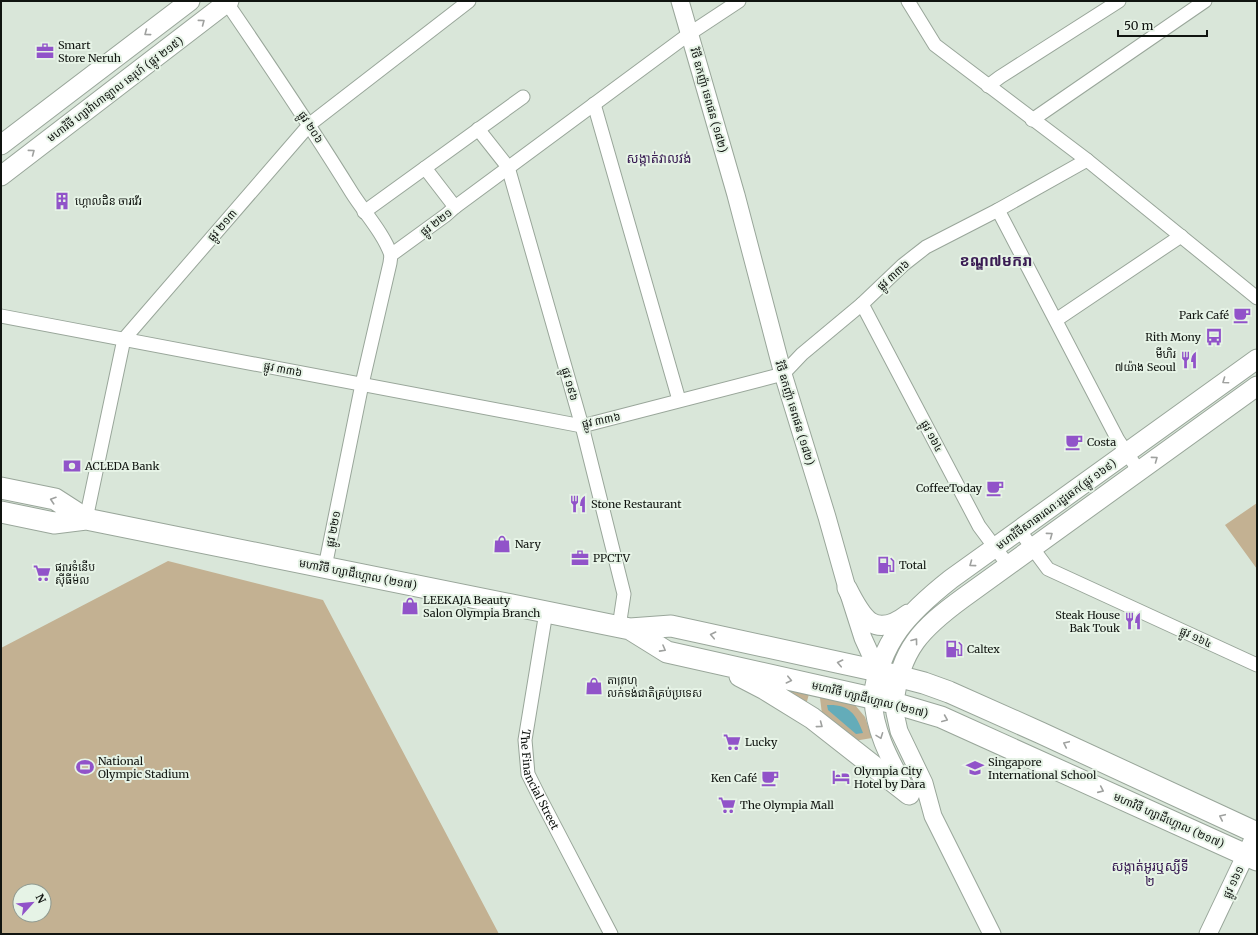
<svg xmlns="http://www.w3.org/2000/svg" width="1258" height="935" font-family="Merriweather,'Noto Sans Khmer',serif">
	<rect width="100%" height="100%" fill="#d9e6d9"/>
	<path fill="#c3b192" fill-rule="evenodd" d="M1257 503V569L1225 525Z
		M168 561 323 600 499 934H1V648ZM20 891H44V915H20Z
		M779 685 809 694 806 705Z
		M820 698H840L855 705 865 717 872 738 854 741 822 714Z"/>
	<path fill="#64acb9" d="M827 705C849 704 856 714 863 733L856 734 828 710Z"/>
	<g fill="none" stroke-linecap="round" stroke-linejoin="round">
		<g stroke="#99a69a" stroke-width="15">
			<g id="minor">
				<path d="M908 1 935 45 1087 160 1257 298"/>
				<path d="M227 3C270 66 312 128 352 193 364 212 384 234 391 255"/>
				<path d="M988 86 1000 77 1119 1"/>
				<path d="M594 104 679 400"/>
				<path d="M1032 120 1205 1"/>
				<path d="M478 129 508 167 582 426 624 594 619 627"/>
				<path d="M425 168 455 207"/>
				<path d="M998 210 1118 440 1139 471"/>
				<path d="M364 212 523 97"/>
				<path d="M862 304 979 526 1008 565"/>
				<path d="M1 316 582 426 783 374 802 354 862 304 903 265 926 247 998 210 1087 160"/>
				<path d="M1056 320 1181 236"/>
				<path d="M86 519 124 339 310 124 469 1"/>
				<path d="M1019 530 1048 569 1257 665"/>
				<path d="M325 567 362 384 390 263 391 255 446 215 455 207 689 34 739 1"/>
				<path id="s1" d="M546 612 525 740 528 774 540 798 611 934"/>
			</g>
		</g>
		<g stroke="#99a69a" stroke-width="19">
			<path id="tertiary" d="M680 1 736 195 783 374 827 517 847 588 863 638 878 671 894 703 895 713 899 731 924 783 933 816 992 934
				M873 698C874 732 891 761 907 791
				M1208 934 1256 833"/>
		</g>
		<g stroke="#99a69a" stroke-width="21">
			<path id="secondary" d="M1 145 190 1
				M1 176 229 1
				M847 588C862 618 874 640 908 614
				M873 698C880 641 908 613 951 579L1257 359
				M894 703C900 649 922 628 963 598L1257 386"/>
		</g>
		<g stroke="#99a69a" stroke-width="23">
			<path id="primary" d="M1 488 55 499 86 519
				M1 512 54 523 86 519 630 629 671 626 878 671 924 683 949 692 1041 733 1257 833
				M630 629 667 652 894 703 941 717 1257 860
				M740 676 765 689 812 718 909 794"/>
		</g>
		<use href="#minor" stroke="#fff" stroke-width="13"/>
		<use href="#tertiary" stroke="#fff" stroke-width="17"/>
		<use href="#secondary" stroke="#fff" stroke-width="19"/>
		<use href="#primary" stroke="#fff" stroke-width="21"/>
	</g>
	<defs><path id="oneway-chevron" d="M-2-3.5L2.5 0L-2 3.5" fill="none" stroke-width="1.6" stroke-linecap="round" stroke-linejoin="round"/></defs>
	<g stroke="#9fa19f">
		<use href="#oneway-chevron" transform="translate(202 22) rotate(-37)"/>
		<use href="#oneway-chevron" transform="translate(147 33) rotate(143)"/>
		<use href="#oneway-chevron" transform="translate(32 152) rotate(-37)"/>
		<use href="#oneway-chevron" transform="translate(1225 381) rotate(145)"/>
		<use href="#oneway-chevron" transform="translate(1155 459) rotate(-36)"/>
		<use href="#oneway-chevron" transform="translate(53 500) rotate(-162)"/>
		<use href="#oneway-chevron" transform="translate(1050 535) rotate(-36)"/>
		<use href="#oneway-chevron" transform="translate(972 564) rotate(144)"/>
		<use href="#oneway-chevron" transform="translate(713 635) rotate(-168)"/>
		<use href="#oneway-chevron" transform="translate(915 641) rotate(-53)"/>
		<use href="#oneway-chevron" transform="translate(663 649) rotate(29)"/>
		<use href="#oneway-chevron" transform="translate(840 663) rotate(-168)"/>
		<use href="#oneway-chevron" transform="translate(789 680) rotate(13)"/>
		<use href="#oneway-chevron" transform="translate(945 719) rotate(23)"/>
		<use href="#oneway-chevron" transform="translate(820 725) rotate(37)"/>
		<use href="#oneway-chevron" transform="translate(880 736) rotate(69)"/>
		<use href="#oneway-chevron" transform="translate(1066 744) rotate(-155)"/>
		<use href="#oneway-chevron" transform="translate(1101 790) rotate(24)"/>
		<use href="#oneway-chevron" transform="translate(1222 817) rotate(-155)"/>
	</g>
	<defs>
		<g id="office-bare" transform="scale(1.38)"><path d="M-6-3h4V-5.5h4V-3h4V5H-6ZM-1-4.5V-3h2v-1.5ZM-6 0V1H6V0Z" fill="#9153c9" stroke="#e6f3e6" stroke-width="2.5" paint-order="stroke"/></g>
		<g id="building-bare" transform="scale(1.38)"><path d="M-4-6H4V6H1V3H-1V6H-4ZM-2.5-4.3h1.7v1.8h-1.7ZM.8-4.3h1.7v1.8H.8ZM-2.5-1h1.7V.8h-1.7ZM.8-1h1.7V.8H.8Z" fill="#9153c9" stroke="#e6f3e6" stroke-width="2.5" paint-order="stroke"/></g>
		<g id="cafe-bare" transform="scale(1.38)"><path d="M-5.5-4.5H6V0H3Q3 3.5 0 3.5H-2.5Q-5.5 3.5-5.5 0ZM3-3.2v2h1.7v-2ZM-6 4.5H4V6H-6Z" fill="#9153c9" stroke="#e6f3e6" stroke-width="2.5" paint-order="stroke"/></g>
		<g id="bus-bare" transform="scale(1.38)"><path d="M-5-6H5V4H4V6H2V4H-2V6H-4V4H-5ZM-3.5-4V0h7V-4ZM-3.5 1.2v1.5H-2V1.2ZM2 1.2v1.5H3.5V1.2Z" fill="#9153c9" stroke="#e6f3e6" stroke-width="2.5" paint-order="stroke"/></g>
		<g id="restaurant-bare" transform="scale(1.38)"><path d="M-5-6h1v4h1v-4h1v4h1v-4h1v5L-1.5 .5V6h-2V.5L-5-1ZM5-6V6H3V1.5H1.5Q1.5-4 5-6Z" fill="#9153c9" stroke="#e6f3e6" stroke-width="2.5" paint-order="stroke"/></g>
		<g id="bank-bare" transform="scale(1.38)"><path d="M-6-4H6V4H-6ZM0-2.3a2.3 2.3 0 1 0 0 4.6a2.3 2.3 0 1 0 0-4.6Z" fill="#9153c9" stroke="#e6f3e6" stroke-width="2.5" paint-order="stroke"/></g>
		<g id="shop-bare" transform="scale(1.38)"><path d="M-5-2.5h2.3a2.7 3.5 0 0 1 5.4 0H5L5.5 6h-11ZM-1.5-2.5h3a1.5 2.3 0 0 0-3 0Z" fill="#9153c9" stroke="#e6f3e6" stroke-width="2.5" paint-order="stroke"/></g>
		<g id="fuel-bare" transform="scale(1.38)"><path d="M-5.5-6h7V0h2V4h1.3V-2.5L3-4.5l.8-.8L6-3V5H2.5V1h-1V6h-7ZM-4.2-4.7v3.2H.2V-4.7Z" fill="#9153c9" stroke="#e6f3e6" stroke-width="2.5" paint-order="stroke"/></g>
		<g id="supermarket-bare" transform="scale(1.38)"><path d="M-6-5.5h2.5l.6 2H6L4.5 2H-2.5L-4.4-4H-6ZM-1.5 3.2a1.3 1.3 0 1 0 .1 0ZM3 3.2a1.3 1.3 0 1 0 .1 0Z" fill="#9153c9" stroke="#e6f3e6" stroke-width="2.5" paint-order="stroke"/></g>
		<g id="stadium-bare" transform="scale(1.38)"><path d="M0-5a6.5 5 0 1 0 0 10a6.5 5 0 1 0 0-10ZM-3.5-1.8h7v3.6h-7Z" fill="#9153c9" stroke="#e6f3e6" stroke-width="2.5" paint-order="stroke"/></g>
		<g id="school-bare" transform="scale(1.38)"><path d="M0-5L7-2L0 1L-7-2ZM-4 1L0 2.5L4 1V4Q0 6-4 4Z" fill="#9153c9" stroke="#e6f3e6" stroke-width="2.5" paint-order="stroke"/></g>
		<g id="hotel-bare" transform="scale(1.38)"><path d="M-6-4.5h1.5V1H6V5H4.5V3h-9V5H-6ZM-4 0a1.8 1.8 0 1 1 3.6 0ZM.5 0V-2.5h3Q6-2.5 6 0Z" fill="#9153c9" stroke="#e6f3e6" stroke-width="2.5" paint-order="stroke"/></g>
	</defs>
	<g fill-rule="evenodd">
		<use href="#office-bare" x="45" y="51"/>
		<use href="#building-bare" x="62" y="201"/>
		<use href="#cafe-bare" x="1242" y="315"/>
		<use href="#bus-bare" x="1214" y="337"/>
		<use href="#restaurant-bare" x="1189" y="360"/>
		<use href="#cafe-bare" x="1074" y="442"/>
		<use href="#bank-bare" x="72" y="466"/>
		<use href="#cafe-bare" x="995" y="488"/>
		<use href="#restaurant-bare" x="578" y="504"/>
		<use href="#shop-bare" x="502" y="544"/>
		<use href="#office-bare" x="580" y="558"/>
		<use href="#fuel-bare" x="886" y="565"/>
		<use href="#supermarket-bare" x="42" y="573"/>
		<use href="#shop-bare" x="410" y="606"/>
		<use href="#restaurant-bare" x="1133" y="621"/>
		<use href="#fuel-bare" x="954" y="649"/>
		<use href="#shop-bare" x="594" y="686"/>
		<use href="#supermarket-bare" x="732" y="742"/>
		<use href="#stadium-bare" x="85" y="767"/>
		<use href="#school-bare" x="975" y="768"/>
		<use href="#hotel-bare" x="841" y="777"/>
		<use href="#cafe-bare" x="770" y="778"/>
		<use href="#supermarket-bare" x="727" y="805"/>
	</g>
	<g text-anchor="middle" stroke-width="4" stroke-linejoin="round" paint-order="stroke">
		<g font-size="11" fill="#101410" stroke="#e6f3e6" text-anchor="start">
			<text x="58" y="49">Smart<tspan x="58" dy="13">Store Neruh</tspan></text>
			<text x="75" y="205">ហ្គោលដិន ចារវើរ</text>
			<text x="1229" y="319" text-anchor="end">Park Café</text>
			<text x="1201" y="341" text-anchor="end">Rith Mony</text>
			<text x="1176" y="358" text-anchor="end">មីហិរ<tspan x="1176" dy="13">៧យ៉ាង Seoul</tspan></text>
			<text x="1087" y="446">Costa</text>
			<text x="85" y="470">ACLEDA Bank</text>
			<text x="982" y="492" text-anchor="end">CoffeeToday</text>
			<text x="591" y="508">Stone Restaurant</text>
			<text x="515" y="548">Nary</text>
			<text x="593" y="562">PPCTV</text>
			<text x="899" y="569">Total</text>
			<text x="55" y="571">ផ្សារទំនើប<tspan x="55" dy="13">ស៊ីធីម៉ល</tspan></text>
			<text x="423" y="604">LEEKAJA Beauty<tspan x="423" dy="13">Salon Olympia Branch</tspan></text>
			<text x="1120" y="619" text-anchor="end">Steak House<tspan x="1120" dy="13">Bak Touk</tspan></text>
			<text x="967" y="653">Caltex</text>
			<text x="607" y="684">តាព្រហ្ម<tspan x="607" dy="13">លក់ទង់ជាតិគ្រប់ប្រទេស</tspan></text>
			<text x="745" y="746">Lucky</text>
			<text x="98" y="765">National<tspan x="98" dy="13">Olympic Stadium</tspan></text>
			<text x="988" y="766">Singapore<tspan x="988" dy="13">International School</tspan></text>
			<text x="854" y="775">Olympia City<tspan x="854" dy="13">Hotel by Dara</tspan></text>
			<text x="757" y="782" text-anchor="end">Ken Café</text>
			<text x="740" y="809">The Olympia Mall</text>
		</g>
		<g font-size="11" fill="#101410" stroke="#e6f3e6">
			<text transform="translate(115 89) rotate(-37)" y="4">មហាវិថី ហ្សាវ៉ាហាឡាល នេរុហ៍ (ផ្លូវ ២១៥)</text>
			<text transform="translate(709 100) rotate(74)" y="4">វិថី ឧកញ៉ា ទេពផន (១៨២)</text>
			<text transform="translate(311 127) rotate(57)" y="4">ផ្លូវ ២០៦</text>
			<text transform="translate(436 222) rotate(-38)" y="4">ផ្លូវ ២២១</text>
			<text transform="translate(222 225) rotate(-49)" y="4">ផ្លូវ ២១៣</text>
			<text transform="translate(893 275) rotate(-42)" y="4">ផ្លូវ ៣៣៦</text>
			<text transform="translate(283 369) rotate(11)" y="4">ផ្លូវ ៣៣៦</text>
			<text transform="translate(570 384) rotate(74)" y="4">ផ្លូវ ១៩៦</text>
			<text transform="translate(795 413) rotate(73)" y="4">វិថី ឧកញ៉ា ទេពផន (១៨២)</text>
			<text transform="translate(601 420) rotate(-12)" y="4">ផ្លូវ ៣៣៦</text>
			<text transform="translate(932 436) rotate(62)" y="4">ផ្លូវ ១៦៤</text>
			<text transform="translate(1056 504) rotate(-36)" y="4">មហាវិថីសាធារណៈរដ្ឋឆេក(ផ្លូវ ១៦៩)</text>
			<text transform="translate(333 529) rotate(-79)" y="4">ផ្លូវ ២២១</text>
			<text transform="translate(358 574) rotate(11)" y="4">មហាវិថី ហ្សាដឹហ្គោល (២១៧)</text>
			<text transform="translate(1196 637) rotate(25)" y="4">ផ្លូវ ១៦៤</text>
			<text transform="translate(870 699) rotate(14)" y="4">មហាវិថី ហ្សាដឹហ្គោល (២១៧)</text>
			<text dy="4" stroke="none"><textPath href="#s1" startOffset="172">The Financial Street</textPath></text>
			<text transform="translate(1169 820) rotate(24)" y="4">មហាវិថី ហ្សាដឹហ្គោល (២១៧)</text>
			<text transform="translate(1233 882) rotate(-65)" y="4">ផ្លូវ ១៦១</text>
		</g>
		<g font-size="13" fill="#381a52" stroke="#e6f3e6">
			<text x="659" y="163">សង្កាត់វាលវង់</text>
			<text x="1150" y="871">សង្កាត់អូរឬស្សីទី<tspan x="1150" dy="15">២</tspan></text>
		</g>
		<g font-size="15" font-weight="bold" fill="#381a52" stroke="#e6f3e6">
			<text x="996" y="266">ខណ្ឌ៧មករា</text>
		</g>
	</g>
	<rect width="1258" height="935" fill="none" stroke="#101410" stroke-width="4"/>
	<g transform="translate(32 903) rotate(63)"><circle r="19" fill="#e6f3e6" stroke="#909a90"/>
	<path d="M0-3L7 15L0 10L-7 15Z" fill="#9153c9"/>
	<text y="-6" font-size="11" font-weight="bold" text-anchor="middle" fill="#101410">N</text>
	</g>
	<path d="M1118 30v6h89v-6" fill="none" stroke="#101410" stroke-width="2"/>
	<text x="1124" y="30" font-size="12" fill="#101410" stroke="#e6f3e6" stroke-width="3" paint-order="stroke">50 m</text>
</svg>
